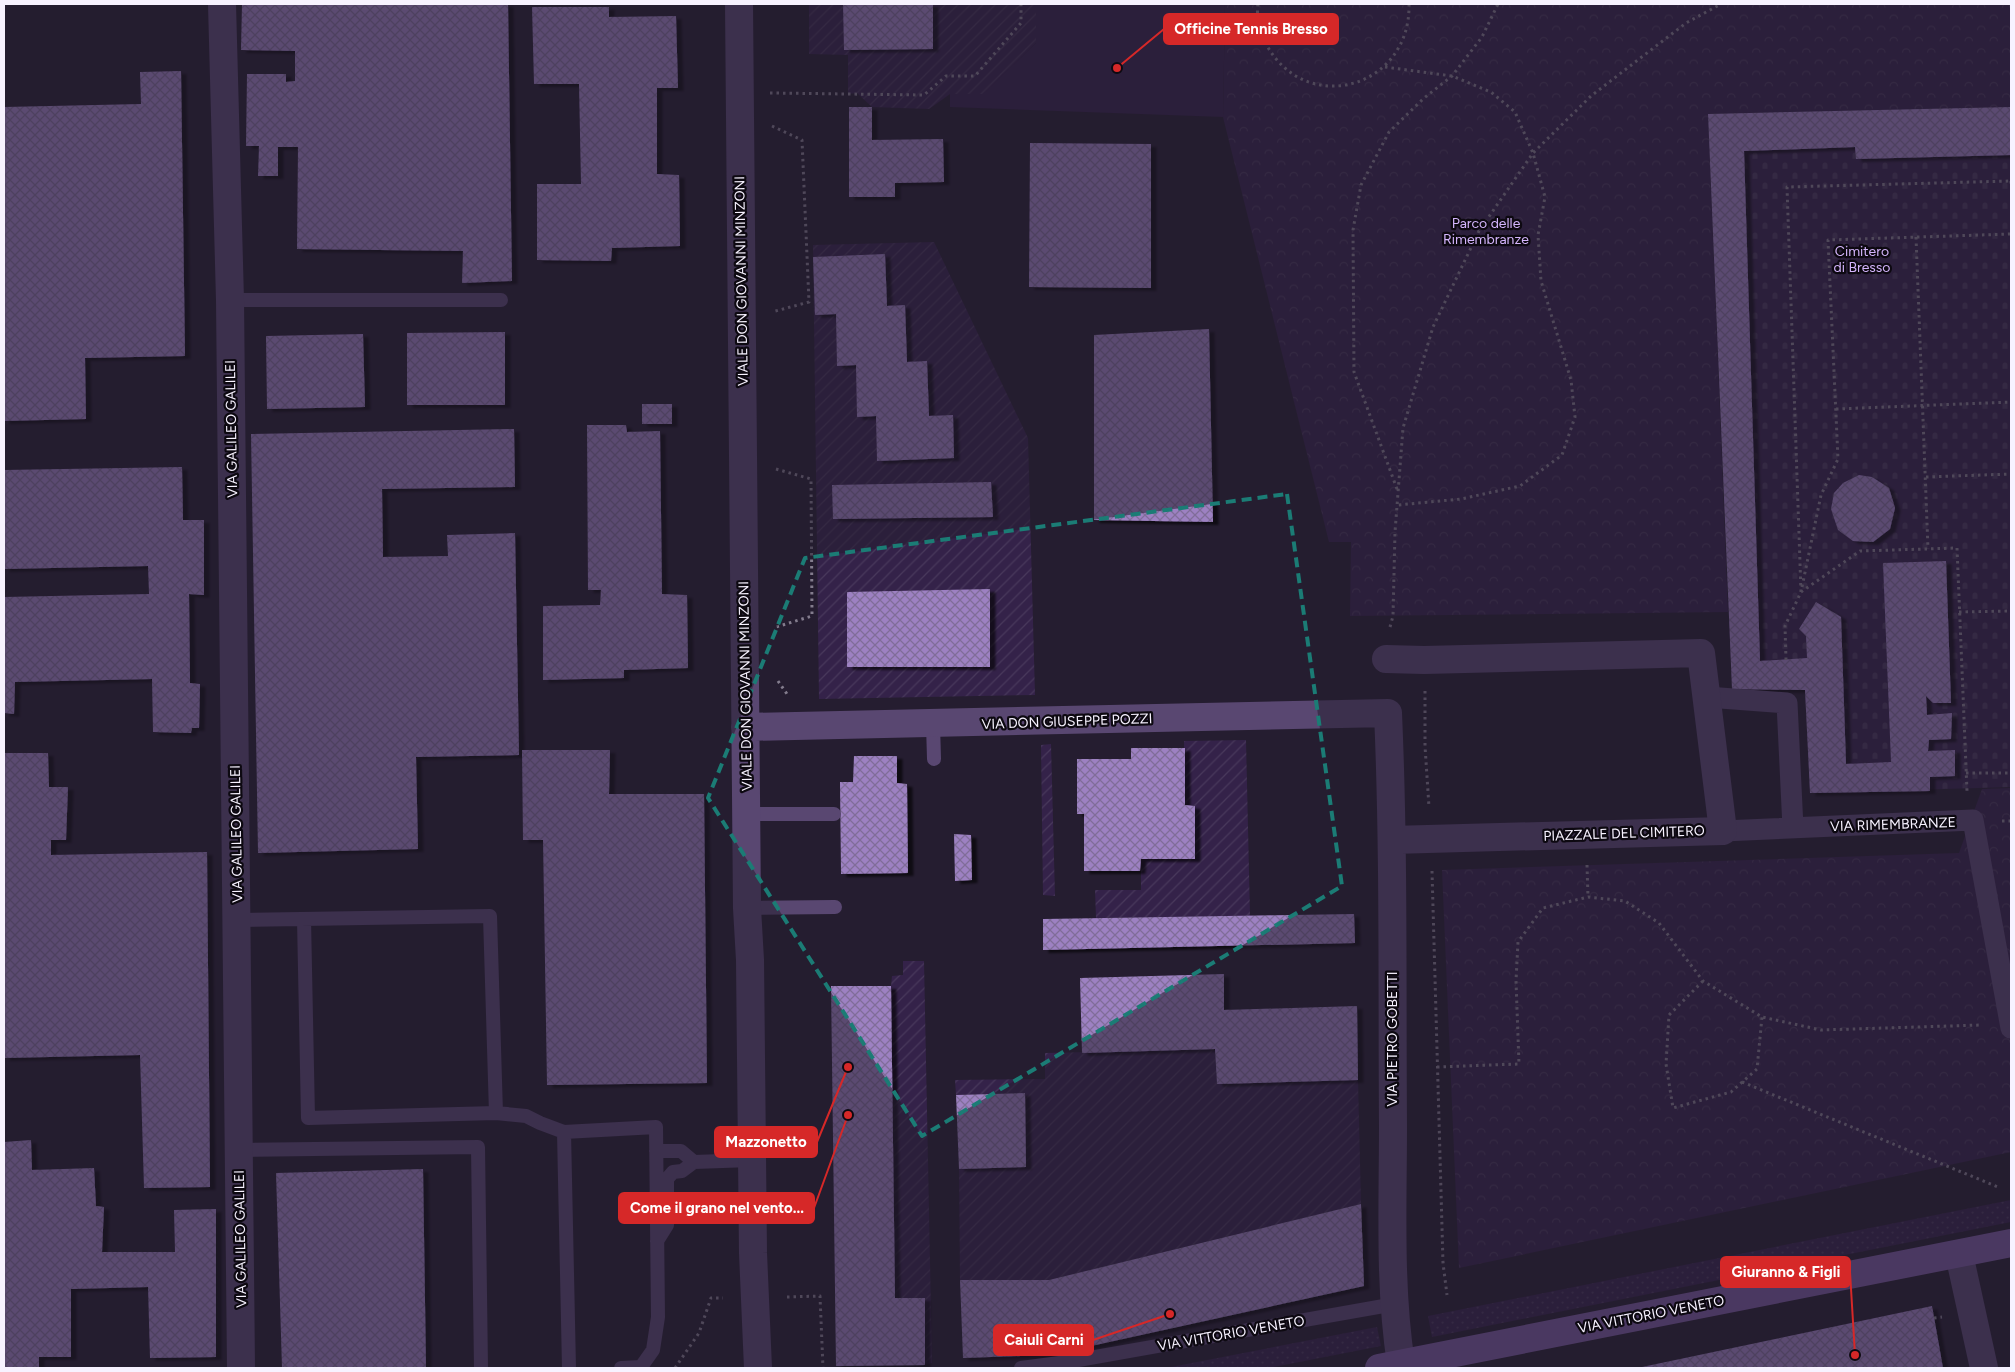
<svg xmlns="http://www.w3.org/2000/svg" width="2015" height="1372" font-family="Figtree,sans-serif">
	<defs>
		<pattern id="grass-dots" width="8" height="8" patternUnits="userSpaceOnUse" patternTransform="scale(1.25)"><rect width="8" height="8" fill="#342249"/><path d="M2 2h.1M6 6h.1" fill="none" stroke="#48385b" stroke-width="1.8" stroke-linecap="round"/></pattern>
		<pattern id="forest-crowns" width="20" height="18" patternUnits="userSpaceOnUse" patternTransform="scale(1.25)"><rect width="20" height="18" fill="#342249"/><path d="M2 6a3 3 0 1 1 6 0M12 15a3 3 0 1 1 6 0" fill="none" stroke="#48385b"/></pattern>
		<pattern id="cemetery-stones" width="16" height="16" patternUnits="userSpaceOnUse" patternTransform="scale(1.25)"><rect width="16" height="16" fill="#342249"/><path d="M2 7V4a2 2 0 0 1 4 0v3zM10 15v-3a2 2 0 0 1 4 0v3z" fill="#48385b"/></pattern>
		<pattern id="garden-furrows" width="10" height="10" patternUnits="userSpaceOnUse" patternTransform="scale(1.25)"><rect width="10" height="10" fill="#342249"/><path d="M-1 1l2-2M0 10L10 0M9 11l2-2" fill="none" stroke="#48385b"/></pattern>
		<pattern id="building-cross-hatch" width="8" height="8" patternUnits="userSpaceOnUse" patternTransform="scale(1.25)"><rect width="8" height="8" fill="#9d81c2"/><path d="M0 0l8 8M0 8l8-8" fill="none" stroke="#806d99"/></pattern>
		<filter id="shadow"><feDropShadow dx="5.5" dy="3" stdDeviation="1" flood-color="#0009"/></filter>
	</defs>
	<rect width="100%" height="100%" fill="#251d30"/>
	<path fill="url(#grass-dots)" d="M2011 1200V1222L1432 1337 1428 1316Z
		M1377 1327 1381 1346 1269 1368H1166Z"/>
	<path fill="url(#forest-crowns)" d="M1225 4H2011V107L1708 114 1728 612 1350 616 1351 542H1329L1223 117Z
		M2011 788V1152L1459 1268 1442 870 1959 853 1982 789Z"/>
	<path fill="url(#cemetery-stones)" d="M2011 107V787L1810 793 1805 690 1732 689 1708 114Z"/>
	<path fill="url(#garden-furrows)" d="M809 4H1036V43L983 95 950 94 929 109 872 107 857 93 848 94V55L809 54Z
		M934 242 1028 438 1035 695 819 699 813 245Z
		M1246 740 1250 916 1096 918 1095 890H1141V859H1195V806L1185 805 1184 741Z
		M1051 744 1055 896 1043 895 1041 745Z
		M903 961H924L932 1363 925 1365V1298H895L891 986 892 976 903 975Z
		M1215 1049 1217 1084 1358 1080 1361 1204 1049 1280H960L959 1169 1026 1167 1025 1093 956 1095 955 1080 1045 1079V1053Z"/>
	<path fill="#342249" d="M1036 4H1225L1223 117 950 107V94H983L1036 43Z"/>
	<path fill="url(#building-cross-hatch)" filter="url(#shadow)" d="M242 4H508L512 281 462 283 463 251 297 249 298 147H278V176H258L259 146H246L247 74H286V82L295 81V51L241 50Z
		M843 4H933V49L844 50Z
		M532 7H609V17L676 16 678 88H657V174L679 175 680 246 612 248 611 261 537 260V184H581L579 84H534Z
		M181 71 185 356 85 358 86 419 4 421V107L141 104 140 72Z
		M849 107H872V140L943 139 944 182 895 183V197H849Z
		M2011 107V155L1856 159 1855 147 1744 151 1760 661 1807 658 1806 636 1799 629 1816 602 1841 617 1846 764 1891 762 1883 563 1946 561 1951 703H1933L1926 696 1927 715 1952 713 1951 739 1929 740 1928 751 1955 750V776L1930 777V791L1810 793 1805 690 1732 689 1708 114Z
		M1030 143 1151 144V288L1029 287Z
		M885 254 887 306 905 305 907 362 927 361 929 416 953 415 954 458 877 461 876 416 857 417 856 365 837 366 836 314 815 315 813 257Z
		M1209 329 1213 522 1094 520V335Z
		M505 332V405H407V333Z
		M363 334 365 407 267 409 266 336Z
		M642 404H672V424H642Z
		M587 425H626L627 432 660 431 662 594 687 595 688 668 624 670V678L543 680V606L600 605 601 590H588Z
		M514 429 515 487 382 489 383 557 448 556 447 535 515 533 519 755 416 757 418 849 258 853 251 434Z
		M182 467 183 520H204V595L189 594 190 683 200 684 199 728H192L191 733 153 732 152 679 15 682 14 714 4 713V597L149 594 148 566 4 569V470Z
		M1859 475 1872 477 1889 488 1895 508 1890 529 1873 542 1853 541 1838 530 1831 509 1834 493 1843 483Z
		M991 482 993 517 833 519 832 485Z
		M990 589V667H847V592Z
		M1131 748H1185V805L1195 806V859H1141L1140 871H1084V814H1077V759H1131Z
		M522 750H610L609 794H704L707 1083 547 1085 543 840H523Z
		M4 753H48L49 787H68L66 840H51V855L207 852 210 1187 144 1188 140 1055 4 1058Z
		M854 756H897V783L907 784 908 873 841 874 840 782H853Z
		M954 834 971 835 972 880 955 881Z
		M1354 914 1355 943 1043 950V919Z
		M1224 974V1010L1357 1006 1358 1080 1217 1084 1215 1049 1082 1053 1080 978Z
		M831 986H891L895 1298H925V1365L836 1366Z
		M1025 1093 1026 1167 959 1169 956 1095Z
		M31 1140 32 1170 94 1168 96 1206 104 1207 102 1252H175L174 1210 216 1209V1357L150 1358 148 1287 71 1289V1357H39V1368H4V1142Z
		M423 1169 426 1368H282L276 1173Z
		M1361 1204 1364 1286 1050 1355 963 1358 960 1280H1049Z
		M1932 1306 1943 1368H1642V1367Z"/>
	<g fill="none" stroke-linecap="round" stroke-linejoin="round">
		<path stroke="#837c8d" stroke-width="3" stroke-dasharray="2.5 4" stroke-linecap="butt" d="M1258 4C1256 17 1260 32 1266 44 1306 118 1411 88 1409 4
			M1385 67 1452 76 1491 92 1515 112 1533 153 1545 197 1538 235 1541 281 1571 380 1575 417 1562 455 1520 486 1461 499 1398 505
			M770 93 924 95 946 76H975L1021 23V4
			M772 126 802 140 809 302 772 312
			M2011 181V186
			M1916 237 1928 549
			M1836 409 2011 402
			M776 469 811 479 812 616 776 627
			M1926 477 2011 474
			M1397 489 1354 372 1353 230 1361 185 1389 132 1424 98 1452 76 1482 37 1498 4
			M1802 587 1821 495 1838 459 1828 240 2011 234
			M1801 592 1787 187 2011 181
			M1959 612 2011 611
			M1390 627 1393 616 1395 532 1403 428 1433 327 1479 231 1533 153 1591 96 1686 23 1721 4
			M1786 660 1785 626 1801 592 1860 551 1957 548 1967 791
			M778 681 787 694
			M1425 691V746L1429 807
			M1966 773H2011
			M2002 821H2011
			M1587 865 1588 897
			M1432 871 1443 1263 1447 1295
			M1703 981 1669 1015 1666 1064 1673 1108 1731 1092 1757 1069 1762 1017
			M1437 1067 1519 1064 1516 981 1518 942 1543 908 1588 897 1625 901 1659 923 1703 981 1762 1017 1821 1030 1981 1025
			M1742 1082 1998 1187
			M787 1297 820 1296 823 1368
			M1934 1318 1942 1317
			M675 1368 699 1333 711 1298H723"/>
		<path stroke="#594771" stroke-width="14" d="M230 300H501
			M933 724 934 759
			M746 814H834
			M747 908 835 907
			M236 920 490 916 496 1113 308 1118 304 919
			M496 1113 526 1116 540 1123 564 1132
			M239 1150 478 1147 481 1368
			M656 1151H681L694 1162
			M657 1241 667 1225V1179L673 1172 682 1171 694 1162 751 1160
			M569 1368 564 1132 656 1127 658 1317 653 1350 641 1367 621 1368
			M1021 1368 1067 1362 1395 1304"/>
		<path stroke="#594771" stroke-width="21" d="M1707 697 1787 703 1793 828
			M1723 831 1973 820 2011 1028"/>
		<path stroke="#594771" stroke-width="28" d="M222 4 230 300 241 1368
			M739 4 747 908 750 960 753 1253 758 1368
			M1386 659 1424 660 1701 653 1723 831 1392 840
			M745 727 1388 713C1394 850 1392 988 1393 1126 1393 1205 1389 1286 1401 1364
			M1959 1254 1984 1368"/>
		<path stroke="#795a9e" stroke-width="28" d="M1379 1368 2011 1243"/>
	</g>
	<path d="M0 0H2015V1372H0ZM1287 494 1342 886 922 1136 708 798 805 558Z" fill="#251d30" fill-opacity=".55" fill-rule="evenodd"/>
	<path fill="none" stroke="#1b7c75" stroke-width="4" stroke-dasharray="10 6" stroke-linejoin="round" d="M1287 494 1342 886 922 1136 708 798 805 558Z"/>
	<g text-anchor="middle" stroke-width="4.5" stroke-linejoin="round" paint-order="stroke">
		<g font-size="14" fill="#d4b5fc" stroke="#0d0911">
			<text x="1486" y="228">Parco delle<tspan x="1486" dy="16">Rimembranze</tspan></text>
			<text x="1862" y="256">Cimitero<tspan x="1862" dy="16">di Bresso</tspan></text>
		</g>
		<g font-size="14" fill="#f7f2ff" stroke="#0d0911">
			<text transform="translate(741 281) rotate(-91)" y="5">VIALE DON GIOVANNI MINZONI</text>
			<text transform="translate(231 429) rotate(-91)" y="5">VIA GALILEO GALILEI</text>
			<text transform="translate(745 686) rotate(-91)" y="5">VIALE DON GIOVANNI MINZONI</text>
			<text transform="translate(1067 721) rotate(-2)" y="5">VIA DON GIUSEPPE POZZI</text>
			<text transform="translate(1893 824) rotate(-2)" y="5">VIA RIMEMBRANZE</text>
			<text transform="translate(1624 833) rotate(-2)" y="5">PIAZZALE DEL CIMITERO</text>
			<text transform="translate(236 834) rotate(-91)" y="5">VIA GALILEO GALILEI</text>
			<text transform="translate(1392 1039) rotate(-90)" y="5">VIA PIETRO GOBETTI</text>
			<text transform="translate(240 1239) rotate(-91)" y="5">VIA GALILEO GALILEI</text>
			<text transform="translate(1651 1314) rotate(-11)" y="5">VIA VITTORIO VENETO</text>
			<text transform="translate(1231 1333) rotate(-10)" y="5">VIA VITTORIO VENETO</text>
		</g>
	</g>
	<path fill="none" stroke="#d62828" stroke-width="2" d="M1117 68L1164 29M848 1067L817 1142M848 1115L814 1208M1855 1355L1850 1272M1170 1314L1093 1340"/>
	<g fill="#d62828" stroke="#0d0911" stroke-width="2">
		<circle cx="1117" cy="68" r="5"/>
		<circle cx="848" cy="1067" r="5"/>
		<circle cx="848" cy="1115" r="5"/>
		<circle cx="1855" cy="1355" r="5"/>
		<circle cx="1170" cy="1314" r="5"/>
	</g>
	<g fill="#d62828" stroke="#d62828" stroke-width="2">
		<rect x="1164" y="14" width="174" height="30" rx="5"/>
		<rect x="715" y="1127" width="102" height="30" rx="5"/>
		<rect x="619" y="1193" width="195" height="30" rx="5"/>
		<rect x="1721" y="1257" width="129" height="30" rx="5"/>
		<rect x="994" y="1325" width="99" height="30" rx="5"/>
	</g>
	<g font-size="15" text-anchor="middle" font-weight="bold" fill="#fff">
		<text x="1251" y="34">Officine Tennis Bresso</text>
		<text x="766" y="1147">Mazzonetto</text>
		<text x="717" y="1213">Come il grano nel vento...</text>
		<text x="1786" y="1277">Giuranno &amp; Figli</text>
		<text x="1044" y="1345">Caiuli Carni</text>
	</g>
	<rect width="2015" height="1372" fill="none" stroke="#f7f2ff" stroke-width="10"/>
</svg>
